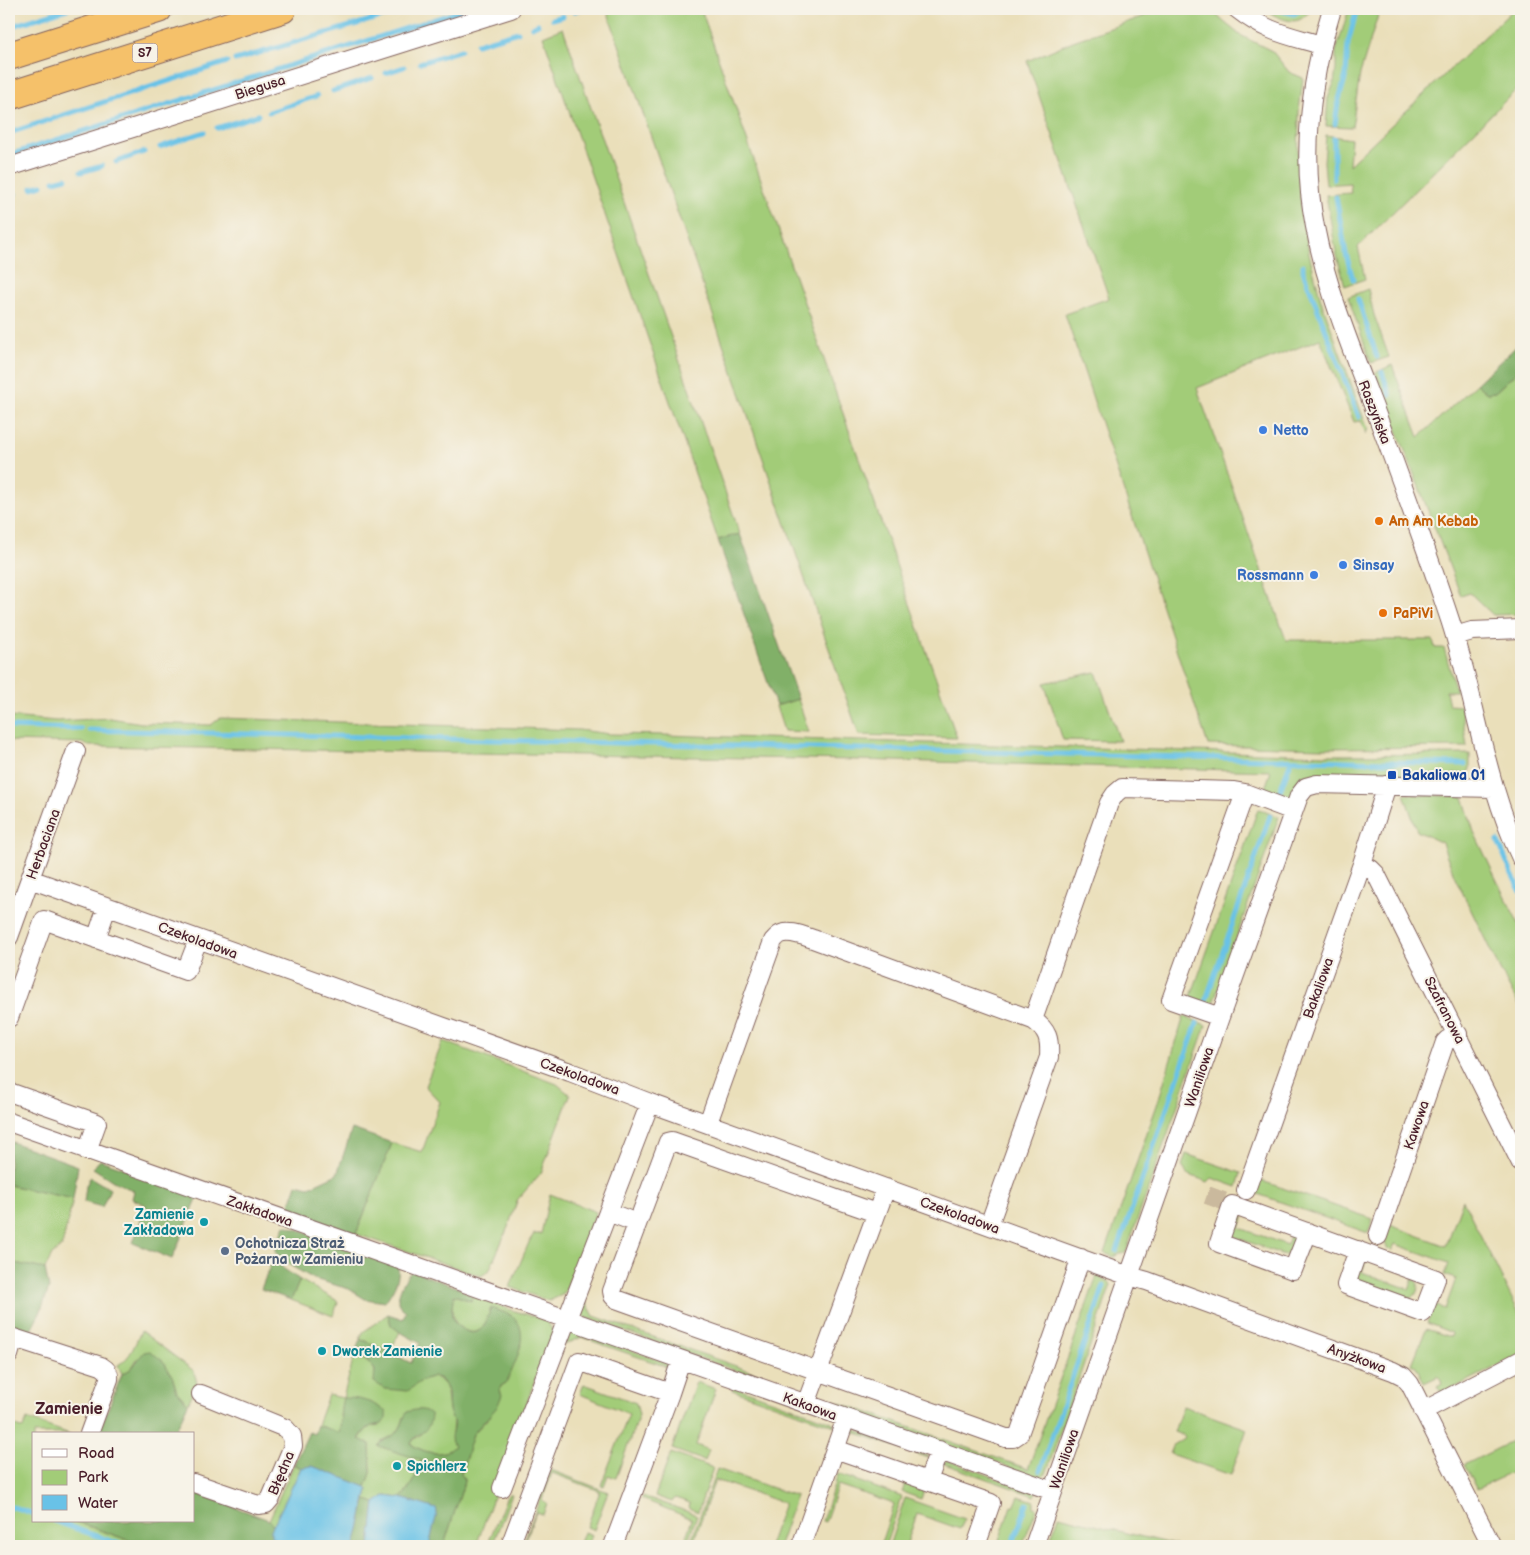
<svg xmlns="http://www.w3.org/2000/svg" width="1530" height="1555" font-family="'Balsamiq Sans',sans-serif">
	<rect width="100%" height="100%" fill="#f7f3e8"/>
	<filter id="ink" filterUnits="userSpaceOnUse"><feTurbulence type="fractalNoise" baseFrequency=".02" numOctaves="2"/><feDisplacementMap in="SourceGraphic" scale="10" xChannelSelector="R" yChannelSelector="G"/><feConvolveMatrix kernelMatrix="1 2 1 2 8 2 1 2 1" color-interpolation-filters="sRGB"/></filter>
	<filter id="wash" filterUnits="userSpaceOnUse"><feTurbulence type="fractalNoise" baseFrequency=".0096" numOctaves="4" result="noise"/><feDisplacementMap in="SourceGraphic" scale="20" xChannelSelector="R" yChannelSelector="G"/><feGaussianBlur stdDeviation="1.12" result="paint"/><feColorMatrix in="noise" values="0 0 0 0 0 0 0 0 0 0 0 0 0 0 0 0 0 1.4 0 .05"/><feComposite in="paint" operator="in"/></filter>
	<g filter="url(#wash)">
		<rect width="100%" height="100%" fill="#eadfba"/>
		<path fill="#a2cc78" stroke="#767652" d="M611 9H701L957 738 859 735 607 10Z
			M1165 9H1210L1224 22 1240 35 1272 51 1289 72 1303 78 1299 111 1298 157 1301 211 1309 253 1321 300 1365 422 1368 428 1366 434 1361 421 1354 422 1320 339 1197 388 1286 640H1433L1435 648H1444L1456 691H1446L1449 705 1461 706 1467 747 1323 748 1208 745 1065 314 1109 298 1027 61 1073 41Z
			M1263 9H1314C1309 12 1305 16 1301 19 1290 25 1273 15 1263 9Z
			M1349 9H1380L1360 74 1352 127 1326 126 1328 98 1334 83 1336 69V51Z
			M1514 9H1521V85L1358 247 1365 279 1345 286 1336 252 1326 195 1351 193 1350 183 1326 185 1324 162 1326 135 1351 139 1349 165Z
			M563 28 740 534 718 540 543 36Z
			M1368 289 1374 315 1389 357 1371 363 1348 297Z
			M1392 365 1419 437 1476 384 1487 393 1495 392 1521 368V614L1493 615 1470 593 1461 596 1375 373Z
			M1096 672 1120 741 1063 740 1044 683Z
			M798 699 809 732 784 731 776 706Z
			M9 717 57 721 110 718 142 723 211 725 220 718 579 730 610 734 663 735 1326 755 1470 754V769L1467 774H1453V781L1300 775 1292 795C1282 799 1274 795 1264 791L1271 771 857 760 89 746 82 743 9 741Z
			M1404 794 1463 797 1474 832 1500 887 1521 928V1009L1499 968 1454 875 1442 843 1417 831Z
			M1258 809 1279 817 1212 1006 1190 999Z
			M1184 1016 1206 1025 1126 1252 1113 1257 1105 1253 1157 1105Z
			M443 1041 557 1084 570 1095 541 1173 518 1199 508 1227 489 1271 481 1276 356 1234 392 1143 422 1152 440 1102 425 1086Z
			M1186 1154 1241 1173 1237 1187 1212 1178 1208 1182 1187 1174 1182 1166Z
			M1259 1180 1373 1219 1368 1233 1255 1193Z
			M9 1185 73 1199 62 1246 52 1255 45 1269 9 1262Z
			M550 1194 596 1212 564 1294 549 1301 510 1287 530 1240 534 1234H541Z
			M1463 1200 1521 1317V1354L1442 1394 1437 1386 1442 1383 1439 1376 1424 1383 1416 1366 1412 1364 1426 1329 1451 1337 1452 1333 1427 1323 1434 1305 1445 1309 1456 1279 1445 1275 1449 1263 1395 1244 1392 1250 1388 1249 1385 1243 1390 1225 1446 1246Z
			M1244 1215 1240 1228 1287 1245 1291 1233 1296 1239C1294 1248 1294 1253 1284 1255L1235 1237 1232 1229 1235 1220Z
			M1366 1260 1362 1272 1409 1289 1413 1278 1418 1284C1418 1293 1415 1298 1406 1300L1357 1282 1355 1278 1357 1265Z
			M1097 1276 1109 1281 1111 1285 1046 1474 1040 1478 822 1401 824 1397 1028 1469Z
			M300 1280 336 1300 338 1303 333 1316 291 1300Z
			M454 1295 471 1301 473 1296 511 1310 540 1318 548 1323 553 1331 552 1342 541 1363 476 1546H445L444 1545 463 1486 464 1480 461 1475 473 1434 491 1415 500 1390 501 1386 506 1383 521 1345 511 1315 491 1308C489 1314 487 1322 483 1327 475 1338 458 1330 454 1319 451 1312 452 1303 454 1295Z
			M586 1302 594 1316 798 1388 797 1392 584 1317 581 1314Z
			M388 1314 391 1325 400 1332 389 1353 366 1341 360 1340 363 1332Z
			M141 1331 194 1371 197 1383 188 1404 177 1392 172 1376 137 1359 131 1369 122 1374 118 1365C131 1358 135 1344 141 1331Z
			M577 1332 592 1336 590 1340 582 1337 564 1345 569 1335Z
			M594 1337 667 1363 670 1368 592 1341Z
			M355 1353C362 1360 375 1362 375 1374L418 1383 423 1379 431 1377 439 1379 446 1386 449 1409 453 1421 452 1433 455 1446C442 1458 426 1453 412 1445L411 1442 421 1434 404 1417C401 1431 394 1437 381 1441L421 1460C417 1475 411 1487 401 1498L385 1496 375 1503 366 1500 368 1490 366 1487 371 1473 370 1444 359 1440C365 1431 367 1426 379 1425L340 1414 341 1423 339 1433 317 1425 328 1395 343 1398Z
			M696 1382 716 1389 696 1445 709 1450 705 1461 672 1449Z
			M584 1384 636 1403 639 1415 616 1478 608 1475 604 1486 601 1485 629 1414 580 1394Z
			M733 1388H738L832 1422 835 1426 732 1390Z
			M1183 1406 1247 1429 1231 1475 1170 1454 1174 1444 1183 1439 1185 1436 1174 1432Z
			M27 1419 70 1434H34V1521H74L145 1546H9V1426L12 1427 13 1425 23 1429Z
			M856 1430 927 1456 928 1458 851 1431Z
			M1521 1437V1468L1477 1489 1464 1465Z
			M671 1453 713 1468 698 1512 689 1508 690 1503 675 1498 672 1502 655 1496Z
			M948 1461 1036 1492 1035 1496 942 1463Z
			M294 1464 301 1468 274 1526 269 1520Z
			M717 1469 796 1496 779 1546H769L784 1503 715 1480 693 1543 703 1546H689Z
			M551 1470 608 1492 594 1530 587 1527 600 1491 552 1473 542 1500 547 1503 543 1515 536 1512 525 1542 534 1546 523 1544Z
			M838 1474 902 1497 885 1546H880L894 1504 838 1485 825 1522 822 1521Z
			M906 1482 925 1488 921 1499 902 1492Z
			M509 1494H512L492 1546H487L507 1496Z
			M643 1496 697 1515 686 1546H683L692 1519 642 1499Z
			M1019 1496 1034 1501V1507L1037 1508 1022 1546H997L1011 1506 1014 1507Z
			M905 1498 965 1519 960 1529 917 1514 907 1543 914 1546H889Z
			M1059 1516 1179 1546H1048Z
			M584 1532 592 1535 588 1546H579Z"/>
		<path fill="#81b068" stroke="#66684a" d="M1521 342V368L1495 392 1487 393 1476 384Z
			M740 534 798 699 776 706 718 540Z
			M352 1129 392 1143 356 1234 288 1210 297 1184 309 1187 337 1174Z
			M9 1141 78 1166 73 1199 9 1185Z
			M100 1160 199 1194 172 1259 133 1243 146 1205 132 1199 134 1191 113 1181 93 1168Z
			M90 1177 110 1189 102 1207 84 1202 86 1186Z
			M285 1225 397 1264C402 1277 392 1292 385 1302L365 1299 349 1289 314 1279 291 1266 275 1252Z
			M273 1258 284 1269 300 1280 291 1300 261 1289Z
			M9 1262 45 1269 49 1288 40 1313 29 1334 9 1327Z
			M413 1271 461 1289 473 1296 472 1301 454 1295C453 1302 451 1309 452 1316 454 1326 471 1338 480 1330 486 1325 488 1315 491 1308 498 1311 507 1312 513 1317 532 1332 514 1366 506 1383L501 1386 500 1390 502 1395 497 1407 473 1434 461 1474 464 1480 463 1486 444 1545 445 1546H429L437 1513 436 1509 401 1498C411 1487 417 1475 421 1460L378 1446C383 1439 392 1438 398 1431 403 1425 403 1418 407 1412 416 1409 425 1408 431 1415 430 1433 421 1430 411 1442L412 1445C426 1453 442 1458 454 1446 447 1437 455 1430 453 1421 452 1417 449 1413 449 1410 447 1402 450 1394 446 1387 437 1366 418 1383 408 1391L385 1389 374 1382 375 1370 368 1361 360 1358 355 1353 360 1340 366 1341 411 1363 420 1343 400 1332 391 1325 388 1314 403 1319 406 1311C403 1309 399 1306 398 1302 397 1294 406 1274 413 1271Z
			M150 1351 164 1362 172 1376 177 1392 188 1404 174 1434H98L122 1374 131 1369 144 1352Z
			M343 1398C360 1398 372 1401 386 1412 388 1426 378 1423 370 1427 365 1429 362 1435 359 1439L370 1444 371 1473 366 1487 312 1466 301 1468 294 1464 309 1432 314 1434 317 1425 339 1433C342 1421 339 1410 343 1398Z
			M194 1492 269 1520 274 1526C269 1535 275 1541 282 1546H145L74 1521H194Z
			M366 1500 375 1503 370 1546H355Z"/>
		<path fill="#69c2e7" stroke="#5a7089" d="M312 1466 366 1487 368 1490 355 1546H282L271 1536V1530L301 1468Z
			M385 1496 401 1498 436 1509 437 1513 429 1546H370L375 1503Z"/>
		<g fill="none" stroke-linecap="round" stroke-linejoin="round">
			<path stroke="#69c2e7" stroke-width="5" d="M1276 9 1294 14 1302 9
				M575 11 581 9
				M553 19 563 16
				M9 27 67 9
				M532 27 538 24
				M477 44 518 32
				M235 60 408 9
				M420 63 461 50
				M386 73 404 67
				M333 91 372 78
				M269 112 317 96
				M1335 124 1338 103 1346 75 1348 43 1357 9
				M217 128 258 115
				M9 133 227 62
				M1334 138V179
				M160 147 204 132
				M9 155 467 9
				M116 162 144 152
				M81 172 102 166
				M54 181 66 178
				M32 188 42 185
				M9 196 15 194
				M1336 197 1346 254 1353 279
				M1303 265V271L1359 417
				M1358 299 1377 357
				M1382 372 1390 395
				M9 727 81 729
				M89 730 1465 764
				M1279 793 1291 761
				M1498 841 1512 874 1521 892
				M1206 1000 1270 816
				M1117 1251 1197 1023
				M1040 1471 1104 1286
				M9 1508 13 1507 34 1514
				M54 1521 125 1546
				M1012 1546 1027 1504"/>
		</g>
	</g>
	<g filter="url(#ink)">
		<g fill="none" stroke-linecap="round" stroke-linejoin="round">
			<path stroke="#cab99d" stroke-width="18" stroke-dasharray="18 9" stroke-linecap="butt" d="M1207 1195 1226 1202"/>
			<g stroke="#82625d" stroke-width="20">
				<path id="minor" d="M1237 9C1266 32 1287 35 1321 45
					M1332 9C1314 68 1304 131 1310 193 1318 269 1348 340 1375 410 1401 480 1427 550 1450 620 1476 699 1485 783 1521 858
					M9 167 511 9
					M1455 636 1472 631 1521 629
					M1362 864 1371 869 1376 874 1521 1163
					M30 879 570 1072 650 1103 1129 1276 1147 1281 1393 1371 1403 1376 1410 1384 1492 1546
					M9 937 76 751
					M96 939 107 907
					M1220 1017 1171 1000 1245 793
					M9 1018 44 920 186 971 198 940
					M1033 1020 1109 803 1115 794 1122 788 1234 791 1245 793 1293 811
					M9 1092 97 1123 87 1151
					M9 1122 1053 1491
					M708 1123 773 941C773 941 778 935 779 935 788 929 804 936 813 939L1033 1020C1048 1030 1050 1039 1049 1057L989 1225
					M1246 1190 1362 864 1387 785
					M608 1212 637 1223
					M876 1213 672 1141 668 1142 612 1291 613 1296 616 1299 1006 1438H1013L1019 1434 1081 1258
					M1308 1232 1293 1270 1219 1243 1232 1205 1436 1279 1423 1313 1346 1285 1358 1250
					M1378 1236 1445 1042 1447 1040 1458 1034
					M9 1355 14 1338 101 1366C106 1369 110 1372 109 1379L89 1434
					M670 1393 681 1360
					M806 1404 886 1188
					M1423 1411 1521 1360
					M835 1449 991 1503 976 1546
					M928 1481 939 1450
					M194 1483 258 1505 266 1504 271 1498 293 1446 292 1436 285 1428 201 1394
					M502 1488 650 1103
					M510 1546 579 1361 670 1393 613 1546
					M801 1546 846 1418
					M1034 1546 1220 1017 1299 796 1306 787 1317 784 1494 788"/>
			</g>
			<g stroke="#82625d" stroke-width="30">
				<path id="motorway" d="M9 56 158 9
					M9 96 282 9"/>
			</g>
			<use href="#minor" stroke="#fff" stroke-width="18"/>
			<use href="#motorway" stroke="#f5c16b" stroke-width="28"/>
		</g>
	</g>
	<g fill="#3f7fe0" stroke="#f7f3e8" stroke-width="2">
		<circle cx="1263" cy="430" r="5"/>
		<circle cx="1343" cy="565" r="5"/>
		<circle cx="1314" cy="575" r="5"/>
	</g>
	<g fill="#e8710a" stroke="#f7f3e8" stroke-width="2">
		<circle cx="1379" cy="521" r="5"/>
		<circle cx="1383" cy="613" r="5"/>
	</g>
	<rect fill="#1a4fb4" stroke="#f7f3e8" stroke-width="2" x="1387" y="770" width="10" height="10" rx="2.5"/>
	<g fill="#0f9aa8" stroke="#f7f3e8" stroke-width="2">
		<circle cx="204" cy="1222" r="5"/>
		<circle cx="322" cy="1351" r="5"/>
		<circle cx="397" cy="1466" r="5"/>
	</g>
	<circle fill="#5c6f8a" stroke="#f7f3e8" stroke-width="2" cx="225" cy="1251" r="5"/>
	<g text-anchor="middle" stroke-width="4" stroke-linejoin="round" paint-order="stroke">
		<rect fill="#f7f3e8" stroke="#7e5f64" stroke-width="1" x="132.5" y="43.5" width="25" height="19" rx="4"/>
		<g font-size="12" font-weight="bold" fill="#4a1f2b">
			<text x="145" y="57">S7</text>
		</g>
		<g font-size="14" fill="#4a1f2b" stroke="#f7f3e8">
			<text transform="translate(260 87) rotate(-18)" y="5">Biegusa</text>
			<text transform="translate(1375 412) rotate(69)" y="5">Raszyńska</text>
			<text transform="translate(43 844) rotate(-70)" y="5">Herbaciana</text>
			<text transform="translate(198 940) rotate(20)" y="5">Czekoladowa</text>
			<text transform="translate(1318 988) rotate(-70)" y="5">Bakaliowa</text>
			<text transform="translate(1445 1010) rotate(63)" y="5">Szafranowa</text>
			<text transform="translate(580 1076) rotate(20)" y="5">Czekoladowa</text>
			<text transform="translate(1199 1077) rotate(-71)" y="5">Waniliowa</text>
			<text transform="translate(1416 1125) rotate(-71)" y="5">Kawowa</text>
			<text transform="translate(260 1211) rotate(19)" y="5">Zakładowa</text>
			<text transform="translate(960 1215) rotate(20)" y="5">Czekoladowa</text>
			<text transform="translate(1357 1358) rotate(20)" y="5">Anyżkowa</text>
			<text transform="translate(810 1406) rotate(20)" y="5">Kakaowa</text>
			<text transform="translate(1064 1459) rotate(-71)" y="5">Waniliowa</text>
			<text transform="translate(281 1473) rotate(-67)" y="5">Błędna</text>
		</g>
		<g font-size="14" font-weight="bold" fill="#366cbe" stroke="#f7f3e8" text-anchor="start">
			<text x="1273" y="435">Netto</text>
			<text x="1353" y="570">Sinsay</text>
			<text x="1304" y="580" text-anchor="end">Rossmann</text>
		</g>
		<g font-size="14" font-weight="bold" fill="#c56008" stroke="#f7f3e8" text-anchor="start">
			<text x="1389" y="526">Am Am Kebab</text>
			<text x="1393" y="618">PaPiVi</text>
		</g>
		<g font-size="14" font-weight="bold" fill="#164399" stroke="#f7f3e8" text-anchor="start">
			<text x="1402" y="780">Bakaliowa 01</text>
		</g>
		<g font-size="14" font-weight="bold" fill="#0d838f" stroke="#f7f3e8" text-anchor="start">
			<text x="194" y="1219" text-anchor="end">Zamienie<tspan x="194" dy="16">Zakładowa</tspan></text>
			<text x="332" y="1356">Dworek Zamienie</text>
			<text x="407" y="1471">Spichlerz</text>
		</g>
		<g font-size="14" font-weight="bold" fill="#4e5e75" stroke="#f7f3e8" text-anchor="start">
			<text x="235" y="1248">Ochotnicza Straż<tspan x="235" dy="16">Pożarna w Zamieniu</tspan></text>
		</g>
		<g font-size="16" font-weight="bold" fill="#4a1f2b" stroke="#f7f3e8">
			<text x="69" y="1414">Zamienie</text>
		</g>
	</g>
	<rect width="1530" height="1555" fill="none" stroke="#f7f3e8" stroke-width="30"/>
	<rect x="32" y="1432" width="162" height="90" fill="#f7f3e8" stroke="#b29e9c"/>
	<rect x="42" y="1449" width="25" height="8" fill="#ffffff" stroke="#b29e9c"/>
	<text x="78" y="1458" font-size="15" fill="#4a1f2b">Road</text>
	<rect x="42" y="1470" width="25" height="15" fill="#a2cc78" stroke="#b29e9c"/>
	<text x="78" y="1482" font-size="15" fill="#4a1f2b">Park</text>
	<rect x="42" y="1495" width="25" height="15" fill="#69c2e7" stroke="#b29e9c"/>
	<text x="78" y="1508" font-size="15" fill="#4a1f2b">Water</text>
</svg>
